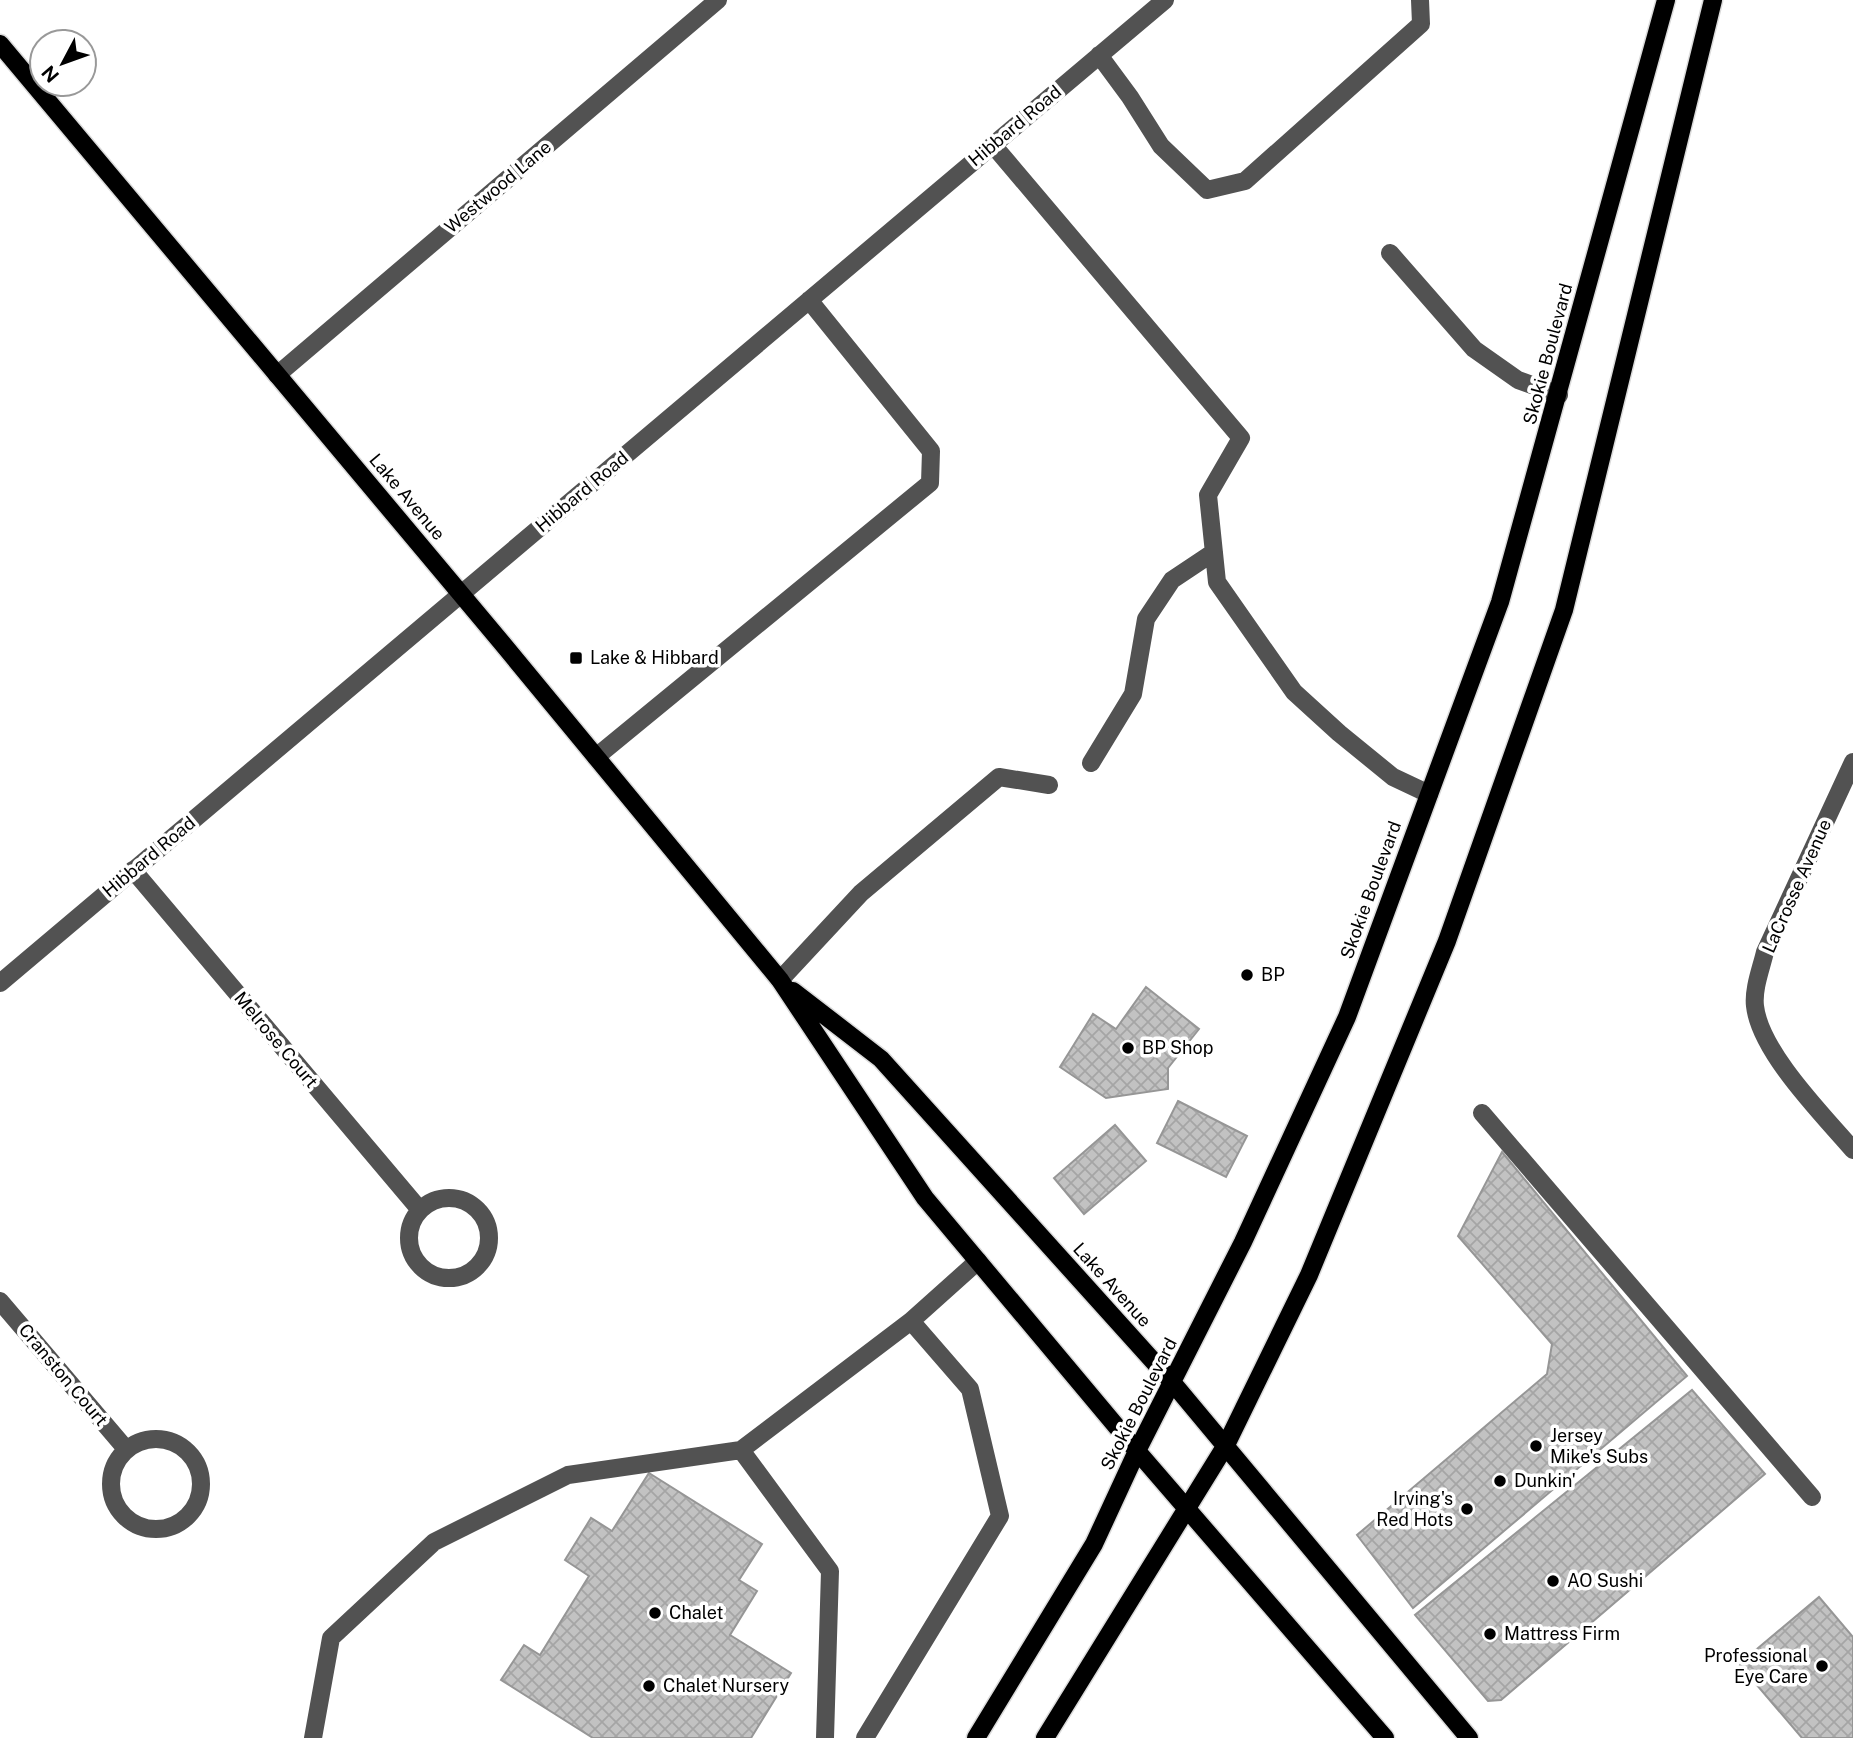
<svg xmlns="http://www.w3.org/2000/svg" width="1853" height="1738" font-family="'Public Sans',sans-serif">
	<defs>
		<pattern id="building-cross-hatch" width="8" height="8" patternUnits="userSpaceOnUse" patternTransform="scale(1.75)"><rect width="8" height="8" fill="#c2c2c2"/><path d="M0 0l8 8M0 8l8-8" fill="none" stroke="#a5a5a5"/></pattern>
	</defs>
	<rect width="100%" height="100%" fill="#fff"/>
	<path fill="url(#building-cross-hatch)" stroke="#969696" stroke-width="2" d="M1146 987 1199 1029 1168 1068V1089L1106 1098 1060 1067 1093 1014 1116 1029Z
		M1178 1101 1247 1136 1226 1177 1157 1143Z
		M1115 1125 1146 1161 1084 1214 1054 1178Z
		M1502 1152 1687 1376 1413 1608 1357 1535 1547 1374 1552 1344 1458 1236Z
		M1692 1390 1765 1474 1501 1700 1488 1701 1415 1615Z
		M649 1473 762 1544 739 1580 757 1591 730 1635 791 1673 751 1738H593L501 1680 524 1645 540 1655 589 1576 565 1560 591 1518 612 1531Z
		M1819 1597 1853 1637V1738H1802L1739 1664Z"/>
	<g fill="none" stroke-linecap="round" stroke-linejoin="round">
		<g stroke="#dbdbdb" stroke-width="21">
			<path id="major" d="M0 44 502 643 780 980 925 1198 1137 1451 1385 1738
				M793 991 881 1059 1172 1382 1469 1738
				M976 1738 1094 1544 1137 1451 1243 1242 1347 1017 1500 602 1666 0
				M1045 1738 1226 1445 1309 1275 1447 941 1564 610 1713 0"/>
		</g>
		<path stroke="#525252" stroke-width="18" d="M1099 55 1130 97 1161 146 1207 190 1245 181 1421 24 1420 0
			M993 145 1241 438 1208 495 1217 582 1294 692 1339 733 1393 777 1429 794
			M1390 253 1474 349 1518 380 1559 395
			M277 375 718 0
			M596 757 930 483 931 451 809 300
			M1853 762 1765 952C1761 969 1753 989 1755 1006 1760 1052 1823 1115 1853 1150
			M1091 763 1133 694 1146 619 1172 580 1214 552
			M133 870 420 1210
			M780 980 861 893 999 777 1049 785
			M0 983 1165 0
			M1482 1113 1812 1497
			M409 1238a40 40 0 1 1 80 0a40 40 0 1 1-80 0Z
			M0 1301 126 1449
			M111 1484a45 45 0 1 1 90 0a45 45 0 1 1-90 0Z
			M741 1450 830 1571 825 1738
			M313 1738 331 1638 434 1542 568 1475 741 1450 911 1321 978 1261
			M865 1738 1000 1516 970 1389 911 1321"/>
		<use href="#major" stroke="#000" stroke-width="18"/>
	</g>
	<g fill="#000" stroke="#fff" stroke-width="2.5">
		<rect x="569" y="651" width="14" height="14" rx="3.5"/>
		<circle cx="1247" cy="975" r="7"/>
		<circle cx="1128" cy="1048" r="7"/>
		<circle cx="1536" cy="1446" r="7"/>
		<circle cx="1500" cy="1481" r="7"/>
		<circle cx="1467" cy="1509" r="7"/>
		<circle cx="1553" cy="1581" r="7"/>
		<circle cx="655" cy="1613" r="7"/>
		<circle cx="1490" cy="1634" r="7"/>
		<circle cx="1822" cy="1666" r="7"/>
		<circle cx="649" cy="1686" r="7"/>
	</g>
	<g text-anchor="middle" stroke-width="7" stroke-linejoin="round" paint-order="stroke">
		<g font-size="18" fill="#000" stroke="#fff">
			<text transform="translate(1015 126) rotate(-40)" y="6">Hibbard Road</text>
			<text transform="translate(498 187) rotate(-40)" y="6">Westwood Lane</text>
			<text transform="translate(1548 354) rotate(-75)" y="6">Skokie Boulevard</text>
			<text transform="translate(582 492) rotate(-40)" y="6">Hibbard Road</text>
			<text transform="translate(407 497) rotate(50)" y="6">Lake Avenue</text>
			<text transform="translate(149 857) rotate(-40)" y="6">Hibbard Road</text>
			<text transform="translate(1797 886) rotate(-66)" y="6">LaCrosse Avenue</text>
			<text transform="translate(1371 890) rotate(-70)" y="6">Skokie Boulevard</text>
			<text transform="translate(276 1040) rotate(50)" y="6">Melrose Court</text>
			<text transform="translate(1112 1285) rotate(48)" y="6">Lake Avenue</text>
			<text transform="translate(63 1375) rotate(50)" y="6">Cranston Court</text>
			<text transform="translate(1139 1404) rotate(-63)" y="6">Skokie Boulevard</text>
		</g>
		<g font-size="18" fill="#000" stroke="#fff" text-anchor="start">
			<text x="590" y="664">Lake &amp; Hibbard</text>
			<text x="1261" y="981">BP</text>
			<text x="1142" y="1054">BP Shop</text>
			<text x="1550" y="1442">Jersey<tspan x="1550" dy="21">Mike's Subs</tspan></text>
			<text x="1514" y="1487">Dunkin'</text>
			<text x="1453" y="1505" text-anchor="end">Irving's<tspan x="1453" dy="21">Red Hots</tspan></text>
			<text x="1567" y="1587">AO Sushi</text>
			<text x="669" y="1619">Chalet</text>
			<text x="1504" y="1640">Mattress Firm</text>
			<text x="1808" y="1662" text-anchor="end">Professional<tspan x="1808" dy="21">Eye Care</tspan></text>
			<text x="663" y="1692">Chalet Nursery</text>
		</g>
	</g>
	<g transform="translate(63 63) rotate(229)"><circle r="33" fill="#ffffff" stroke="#999999" stroke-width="2"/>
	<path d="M0-5L12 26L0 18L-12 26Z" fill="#000000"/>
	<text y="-10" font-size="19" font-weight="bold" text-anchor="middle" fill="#000000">N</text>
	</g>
</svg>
